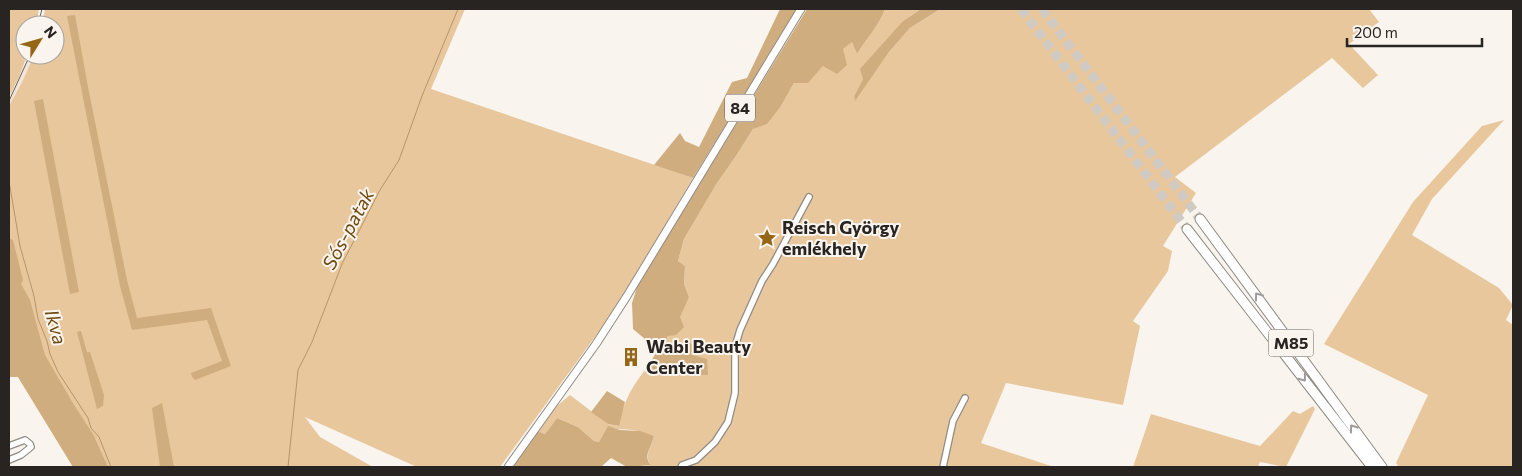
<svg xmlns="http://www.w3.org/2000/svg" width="1522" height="476" font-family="Commissioner,sans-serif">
	<rect width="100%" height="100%" fill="#f9f4ed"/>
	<path fill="#f1e6d9" d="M27 55H34L23 80 9 106V97L19 77Z"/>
	<path fill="#e8c79d" d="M9 9H39L36 25H25V55H27L19 77 9 97Z
		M45 9H465L431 89 693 178 616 308 500 467H417L305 417 320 437 373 467H73L18 377H9V106L23 80 34 55H55V25H42Z
		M885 9H921L903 21 863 79 854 96 855 100 889 52 910 28 940 9H1369L1379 22 1349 44 1378 75 1363 88 1332 58 1175 177 1196 193 1163 246 1172 251 1168 271 1133 321 1140 326 1123 405 1006 383 981 443 1054 467H639L651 465C643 455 652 447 654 436 647 436 640 431 633 430 623 429 619 430 608 427L599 442 594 441 578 427 557 418 545 434 537 431 552 410 570 395 608 424 618 426C625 401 629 391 645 370L651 375 683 360 687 364 692 355 691 353 696 346 690 343 679 351 670 352 664 344 689 297 684 284 685 266 678 261 684 239 717 183 736 156 753 129 781 106 794 83 808 82 823 66 852 41 857 54C866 39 879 26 885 9Z
		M1504 120 1432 199 1412 235 1499 288 1513 305 1506 320 1513 325V467H1399L1396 463 1428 395 1324 344 1413 202 1482 126Z
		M1313 406 1315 409 1286 467 1260 462 1258 467H1133L1151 414 1260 446 1293 411 1300 414Z"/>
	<path fill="#d0ad7e" d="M780 9H797L693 178 654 165 680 133 685 141 699 147 732 82 747 78Z
		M807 9H885C879 26 866 39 857 54L852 42 843 49 847 65 837 74 823 66 808 83H794L781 106 767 124 753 129 736 156 717 183 684 239 678 261 685 266 684 284 689 297 680 317 684 327 676 335 668 336 664 344 670 352 679 351 690 343 696 346 691 353 692 355 707 359 708 375 689 374 687 364 683 360 651 375 645 370 658 350 633 329 632 303 638 284Z
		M921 9H940L910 28 889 52 855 101 854 96 863 79 860 69 903 21Z
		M75 15 88 87 127 280 137 318 211 308 231 366 195 380 192 377 191 373 222 361 207 320 132 330 120 286 67 16Z
		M43 99 79 292 70 294 34 101Z
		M9 238 13 240 23 280 21 284 30 300 45 355 74 405 93 434 108 467H73L18 377H9Z
		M81 331 87 352H90L104 395 103 406 97 409 77 332Z
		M607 391 625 402 619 426 608 424 591 412Z
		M162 403 174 467H160L152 408Z
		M557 418 578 427 594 441 599 442 608 426 620 430 640 431 654 436C652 447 642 456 651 465L627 467 611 458 601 467H513L537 431 545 434Z"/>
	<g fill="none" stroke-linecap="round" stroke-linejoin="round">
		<path stroke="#b89568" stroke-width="1" d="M9 181 20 246 34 296 38 319 47 341 50 354 58 372 88 418 91 428 99 437 111 467
			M288 467 298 370 312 342 342 264 380 190 399 160 422 96 458 9"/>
		<path stroke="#cfcac4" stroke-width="9" stroke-dasharray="9 4.5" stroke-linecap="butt" d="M1021 9 1187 229
			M1042 9 1200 219"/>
		<g stroke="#908b84" stroke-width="8">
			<path id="minor" d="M9 446 25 440 30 444 31 447 21 455 9 460
				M681 467 682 465 696 460 715 442 728 422 735 393V347L740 330 762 281 773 264 809 197
				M943 467 953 421 965 398"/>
		</g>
		<g stroke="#908b84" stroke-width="9">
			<path id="major" d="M508 467 596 344 627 296 801 9"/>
		</g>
		<g stroke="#908b84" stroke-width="11">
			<path id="highway" d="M1200 219 1382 467
				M1187 229 1372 467"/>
		</g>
		<use href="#minor" stroke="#fff" stroke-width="5.5"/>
		<use href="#major" stroke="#fff" stroke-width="7"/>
		<use href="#highway" stroke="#fff" stroke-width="9"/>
		<path stroke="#65615e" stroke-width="1" d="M38 25 42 9
			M9 101 30 55"/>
	</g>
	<defs><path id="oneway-chevron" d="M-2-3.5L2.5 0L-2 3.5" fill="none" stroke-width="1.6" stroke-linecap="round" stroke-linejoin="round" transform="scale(1.25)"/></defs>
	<g stroke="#9e9c9c">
		<use href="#oneway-chevron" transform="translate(1258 296) rotate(-126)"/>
		<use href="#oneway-chevron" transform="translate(1303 378) rotate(52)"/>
		<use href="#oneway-chevron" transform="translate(1353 428) rotate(-126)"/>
	</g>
	<defs>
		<g id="sight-bare" transform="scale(1.5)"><path d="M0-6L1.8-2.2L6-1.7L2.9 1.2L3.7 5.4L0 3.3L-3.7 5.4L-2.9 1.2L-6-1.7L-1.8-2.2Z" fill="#966617" stroke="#f9f4ed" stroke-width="2.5" paint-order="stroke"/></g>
		<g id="building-bare" transform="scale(1.5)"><path d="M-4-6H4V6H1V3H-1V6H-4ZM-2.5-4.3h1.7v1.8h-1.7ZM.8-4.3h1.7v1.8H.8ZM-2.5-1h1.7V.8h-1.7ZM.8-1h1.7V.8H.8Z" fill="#966617" stroke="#f9f4ed" stroke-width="2.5" paint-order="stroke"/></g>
	</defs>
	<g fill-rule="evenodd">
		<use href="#sight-bare" x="767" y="238"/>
		<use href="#building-bare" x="631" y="357"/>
	</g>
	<g text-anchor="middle" stroke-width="4" stroke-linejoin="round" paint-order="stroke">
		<g fill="#f9f4ed" stroke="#66625f" stroke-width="1">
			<rect x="725" y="94.5" width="30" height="27" rx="4"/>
			<rect x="1268.5" y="329.5" width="45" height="27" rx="4"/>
		</g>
		<g font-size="16" font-weight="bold" fill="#272422">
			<text x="740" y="114">84</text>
			<text x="1291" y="349">M85</text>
		</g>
		<g font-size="18" font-weight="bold" fill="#272422" stroke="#f9f4ed" text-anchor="start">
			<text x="782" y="234">Reisch György<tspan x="782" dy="21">emlékhely</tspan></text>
			<text x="646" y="353">Wabi Beauty<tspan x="646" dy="21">Center</tspan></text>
		</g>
		<g font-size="19" font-style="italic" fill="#6d4a12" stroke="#f9f4ed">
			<text transform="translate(348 229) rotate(-62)" y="7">Sós-patak</text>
			<text transform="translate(56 327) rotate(74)" y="7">Ikva</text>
		</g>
	</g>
	<rect width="1522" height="476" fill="none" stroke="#272422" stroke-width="20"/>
	<g transform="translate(40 40) rotate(53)"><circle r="24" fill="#f9f4ed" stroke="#a5a19c"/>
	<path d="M0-4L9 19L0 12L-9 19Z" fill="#966617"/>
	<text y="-8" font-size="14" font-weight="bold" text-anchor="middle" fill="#272422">N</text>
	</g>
	<path d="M1347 38v8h135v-8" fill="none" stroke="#272422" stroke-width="2.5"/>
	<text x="1354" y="38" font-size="15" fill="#272422" stroke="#f9f4ed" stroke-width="4" paint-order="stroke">200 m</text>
</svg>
